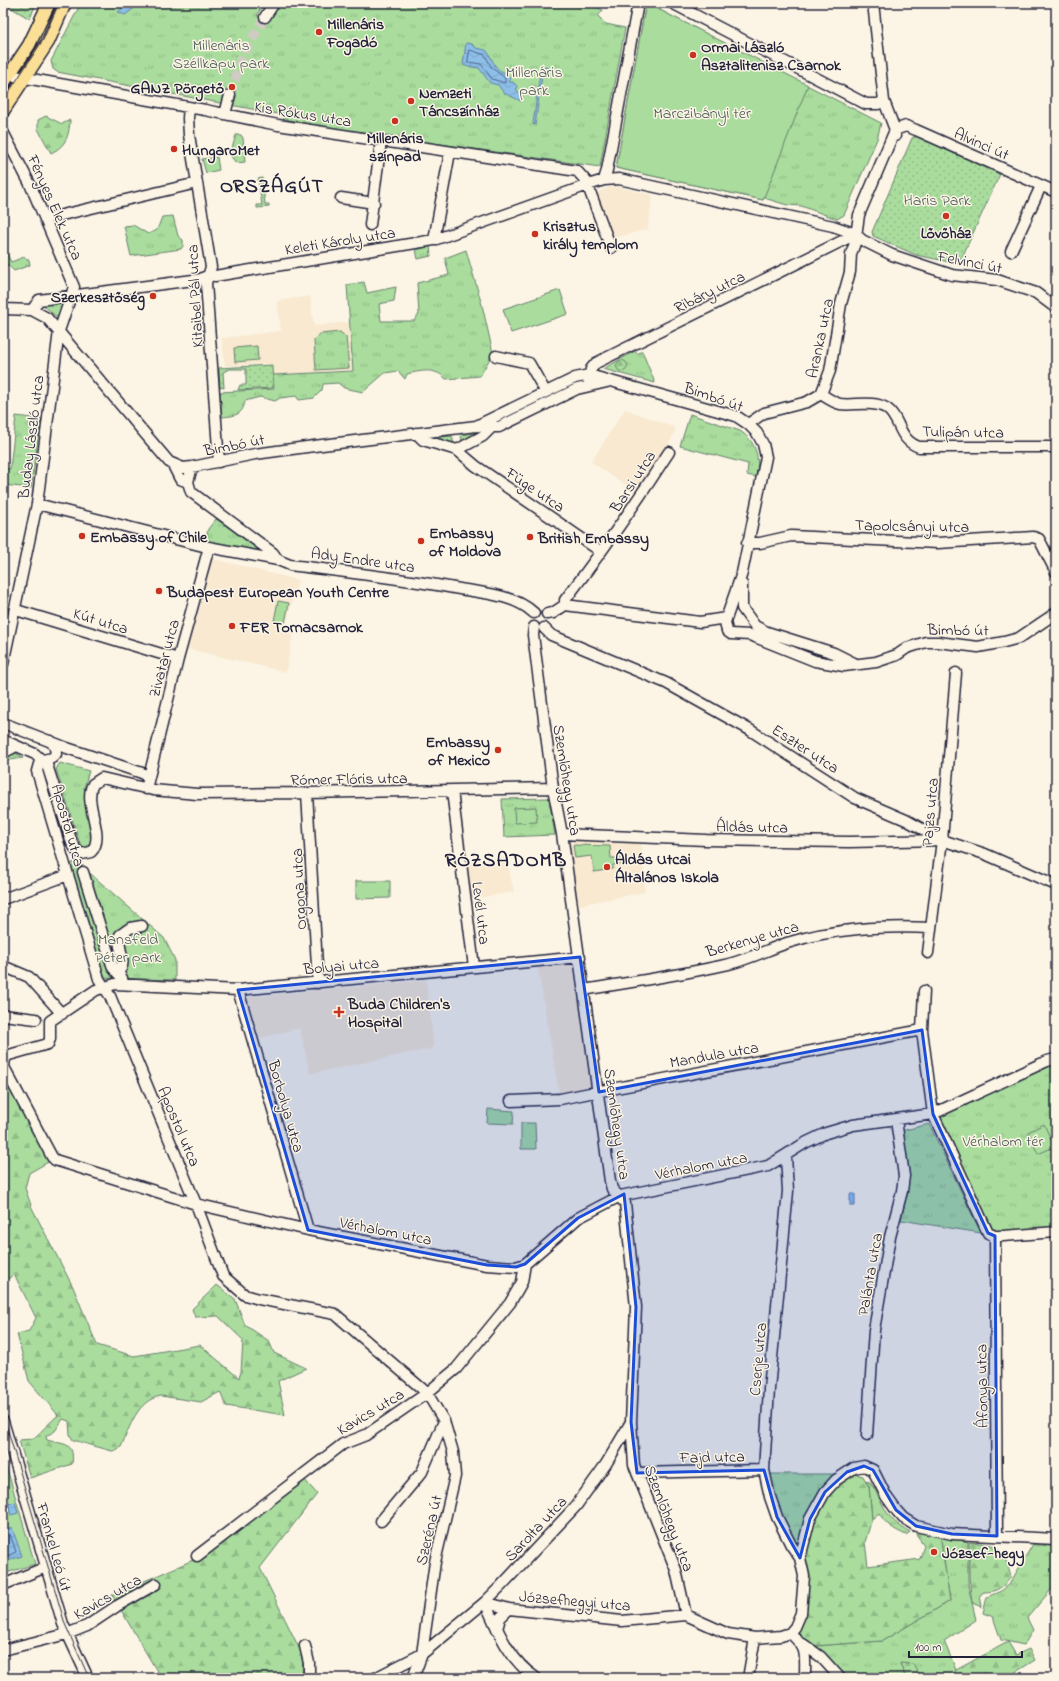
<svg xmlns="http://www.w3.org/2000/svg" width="1059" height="1681" font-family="'Indie Flower',sans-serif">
	<defs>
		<pattern id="grass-tufts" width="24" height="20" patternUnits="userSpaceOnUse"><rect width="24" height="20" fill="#a9dc9d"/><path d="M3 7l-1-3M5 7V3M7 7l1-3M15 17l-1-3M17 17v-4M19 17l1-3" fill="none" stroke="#91bc88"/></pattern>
		<pattern id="forest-firs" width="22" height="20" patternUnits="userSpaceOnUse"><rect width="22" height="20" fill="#a9dc9d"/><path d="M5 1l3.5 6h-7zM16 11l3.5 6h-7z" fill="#91bc88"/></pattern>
		<pattern id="garden-dots" width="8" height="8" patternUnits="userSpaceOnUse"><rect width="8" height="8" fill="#a9dc9d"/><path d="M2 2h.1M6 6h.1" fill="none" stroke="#91bc88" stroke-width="1.8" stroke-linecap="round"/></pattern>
		<pattern id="water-waves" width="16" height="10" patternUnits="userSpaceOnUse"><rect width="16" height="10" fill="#8dbfe9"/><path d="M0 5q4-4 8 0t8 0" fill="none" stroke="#79a4c9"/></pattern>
	</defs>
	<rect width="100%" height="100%" fill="#fcf5e5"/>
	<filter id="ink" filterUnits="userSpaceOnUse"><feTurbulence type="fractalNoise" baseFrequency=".025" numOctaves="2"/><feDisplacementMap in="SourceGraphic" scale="8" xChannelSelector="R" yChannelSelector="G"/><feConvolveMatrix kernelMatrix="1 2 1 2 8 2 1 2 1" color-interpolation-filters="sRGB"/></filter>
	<g filter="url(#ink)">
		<path fill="#f8e9d0" d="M692 3H711L707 11Z
			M614 186 652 195 648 229 614 238 597 195 598 192Z
			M310 296 314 326 349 322 353 370 274 375 273 364 225 366 222 338 281 331 277 301Z
			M625 409 676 428 671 440 636 492 591 462Z
			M213 559 298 580 286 624 294 627 286 672 188 649Z
			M574 840H641L645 892 579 905 568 846Z
			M506 857 514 892 472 899 467 863Z
			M580 957 599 1092 560 1099 537 962Z
			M426 980 434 1048 310 1074 300 1028 256 1039 245 997Z"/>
		<path fill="url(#grass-tufts)" stroke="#667f6c" d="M81 3H264L257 15 268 22 279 3H584L603 10 598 16 606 24 625 28 600 167 329 128 284 119 283 115 57 72 53 69 51 61Z
			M646 3 881 123 877 139 844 215 837 219 801 206 787 205 764 198 763 200 616 168Z
			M236 135H241L243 138 245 162 236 163 230 155Z
			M217 157 219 170 206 173 202 159Z
			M262 178 265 204H269V207L257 208V205H262L258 179Z
			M173 216 178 236 183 240V246L181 249 131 256 124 226 133 225 148 234 157 230 162 217Z
			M3 246 11 262 24 257 29 260 30 265 14 271 8 265H3Z
			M430 246 431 256 418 259 416 250Z
			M466 250 482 305 493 353 480 376 446 379C435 367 421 371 407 374L405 379 398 371 385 373 363 392 344 388 338 383 323 384 322 390 314 398 299 400 296 396 280 398 275 401 260 397 245 401C243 415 235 416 222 417L220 392 274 389 273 375 353 371 347 285 364 282 367 293 396 287 394 301 379 304 381 321H414L419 314 417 283 449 275 445 258Z
			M66 300 59 319 42 304Z
			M340 332 346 337 349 368 316 370 314 340 320 334Z
			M257 346 258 360 235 362 234 348Z
			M635 351 637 354 642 351 655 383 603 369Z
			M690 414 740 431C757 442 760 459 756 477L747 475 748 464 680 446Z
			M16 416 41 419 31 488 3 485V468L10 469Z
			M482 432V434L455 445 429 438 452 436 454 444 462 442 461 435Z
			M216 519 263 549 261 553 205 543 208 529Z
			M771 638 829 657 833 660H828L773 642Z
			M16 753 23 758 4 761 5 757Z
			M60 763 89 771 84 788 92 825V843L86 847 82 846 79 841 56 769Z
			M549 798 555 835 504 837 502 799Z
			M76 861 164 938 175 960V980L105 978 71 864Z
			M1047 1061 1056 1067V1232L988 1233 933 1114Z
			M929 1124 981 1233 901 1220 907 1193 908 1176 901 1131Z
			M767 1474H837L800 1545H796L776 1504Z
			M866 1481 870 1482C885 1504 883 1518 910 1532L906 1535C893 1529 886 1525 879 1513L872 1519 869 1487Z
			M940 1534 968 1542V1585L976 1620 944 1641 956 1670 952 1678H924L900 1664 906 1678H844L814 1646 882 1641 950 1601Z
			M1033 1544 1056 1547V1584L1027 1618 1033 1630 1024 1645 1001 1640 993 1617 983 1613 987 1597 1001 1591 1009 1585Z"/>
		<path fill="url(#forest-firs)" stroke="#667f6c" d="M46 116 62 124 70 120C69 136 66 146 51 153L38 129V120Z
			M616.5 366a5.5 5.5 0 1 1 11 0a5.5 5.5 0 1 1-11 0Z
			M3 1072 50 1161 29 1173 25 1188 32 1208 73 1287 97 1345 134 1356 200 1345 239 1378 241 1372 243 1340 218 1316 195 1317 192 1309 217 1285 235 1299 245 1325 269 1341 274 1353 306 1368 278 1381 285 1415 226 1406 220 1392 201 1402 161 1396C137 1400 130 1427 121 1447L116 1450 112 1451 73 1440 70 1435 69 1421 63 1419 55 1431 46 1436 47 1440C64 1445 75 1441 72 1464L30 1478 19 1440 33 1439 58 1415 29 1381 17 1334 29 1331 36 1318 14 1274 7 1280 3 1273Z
			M847 1472 863 1476 869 1487 872 1519 865 1542 868 1566 920 1559 924 1545 916 1534V1529L940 1534 950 1601 882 1641 814 1646 790 1633 795 1627 800 1558 810 1519Z
			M304 1479 317 1494 260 1568 303 1656 302 1678H201L199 1676 194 1678H161L112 1595 200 1557Z
			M969 1542C976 1543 988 1543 994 1546 1004 1551 1009 1567 1011 1577 1003 1587 997 1592 984 1592L980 1595 982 1607 972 1603 969 1577Z
			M1008 1642 1016 1655 1029 1649 1035 1660 1006 1678H952L956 1670Z
			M900 1663 913 1664 919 1676 924 1678H906Z"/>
		<path fill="url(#garden-dots)" stroke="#667f6c" d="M3 3H36L30 19Z
			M916 136 1000 174 959 264 916 255 873 236 872 232 912 138Z
			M272 365 273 388 238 390 240 385H246V369H230L223 372 224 388 220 387 219 368Z"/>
		<path fill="#a9dc9d" stroke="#667f6c" d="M646 3 808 85 763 200 616 168Z
			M560 290 568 314 511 333 503 309Z
			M278 601 289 603 285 623 274 621Z
			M536 807 537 822 515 823 514 808Z
			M573 845 610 846 611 858H620L621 864 613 865V869L594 872 592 856 575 858Z
			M356 881H390V898L356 899Z
			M488 1109 514 1111 513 1124 487 1123Z
			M521 1123H535L536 1149H521Z
			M1044 1124 1054 1147 1038 1154 1028 1132Z
			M3 1455 35 1564 3 1574Z"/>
		<path fill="url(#water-waves)" stroke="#6280a3" d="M128 3H141L125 15 118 12Z
			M466 43 472 44 476 48 486 50C491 55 493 65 498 69 503 73 507 72 511 78L509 82H513L517 86 516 89 521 95V101L504 93 498 85 490 83 479 68 465 66 463 64Z
			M541 67 549 68V70L543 69 535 125 533 124Z
			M850 1194H855V1206H850Z
			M15 1502 18 1513 11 1515 8 1504Z
			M12 1528 22 1556 3 1562V1531Z"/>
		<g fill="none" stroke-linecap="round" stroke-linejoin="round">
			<path stroke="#4d6181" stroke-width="1" d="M470 50 485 55 492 68 505 78V83L492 79 481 64 468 62Z
				M3 1535 10 1534 16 1552 3 1558"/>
			<path stroke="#d0cbc3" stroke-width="10" stroke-dasharray="10 5" stroke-linecap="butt" d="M230 95 242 57 265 17"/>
			<g stroke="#22223b" stroke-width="13">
				<path id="minor" d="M672 3 866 104H878L884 101
					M873 3 884 101 895 130V136
					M265 17 274 3
					M9 75 205 110 278 125 577 171 586 181 611 248
					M189 107 188 118 189 135 211 267 206 283 219 462
					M225 114 230 95
					M895 130 906 126 916 130 1056 192
					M3 132 30 184 74 287 59 331 37 504 3 664
					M604 180 607 170 638 3
					M341 198 374 203
					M45 219 197 183
					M370 225 381 141
					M434 240 450 152
					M1011 251 1041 186
					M3 309 32 310 47 318 169 462 183 468 192 467 255 454 314 446 476 426 499 427 577 389 607 382
					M32 310 39 300 201 279 210 274 215 276 434 240 588 185 604 180 619 179 833 226 856 234 862 240 892 255 952 275 997 280 1036 293 1056 308
					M496 356 529 363 545 391
					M589 381 591 369 596 363 856 234
					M821 394C827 398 832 402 840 404 854 406 873 400 886 408 901 418 897 439 919 447H1056
					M748 424 764 413 807 402 821 394 830 371 841 304 850 272 851 254 855 243 859 215 895 130
					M476 426 575 378 589 375 736 416 748 424 757 433 763 444 766 457 742 573 725 622 727 631 731 634 750 635 815 661 844 666 876 662 897 655 907 648 926 642H938L978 647 1004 642 1019 638 1056 613
					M416 433 423 440 457 450 476 466 600 551
					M457 450 483 436 492 427
					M173 465 180 479 188 482
					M192 467 188 482 191 492 273 553 278 560
					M37 504 203 546 278 560 290 565C345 572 399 578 454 588 480 593 514 594 534 613
					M747 543H760L791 536 938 543 1033 537 1039 539 1056 572
					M742 584V608L755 626 767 632 834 653 856 664
					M565 605V600C602 552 636 503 669 452
					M16 610 178 659
					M547 614 553 613 565 605 700 622 726 618
					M534 627 533 635 553 788 562 834 610 1181 612 1189 625 1203 636 1307 631 1422 634 1465 676 1570 686 1615
					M544 628 551 635 666 683 750 730 855 798 906 820 942 840 985 854 1056 885
					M3 723 67 748 142 773 148 778
					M3 740 35 754 47 765 72 843 77 851 82 854 91 852C107 836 82 803 93 784L102 778 153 790 197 794 307 793 553 788
					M3 753 16 746
					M43 760 39 764 37 771 99 979 110 996 196 1204 223 1276 245 1295 259 1299 335 1314 427 1393 444 1421 453 1452 455 1476 435 1562 422 1654 413 1678
					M43 760 52 758 56 754 55 748 51 741
					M146 789 178 659 209 547
					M452 791 474 967
					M307 793 318 983
					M562 834 706 840 849 842 942 840
					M83 872 113 968 122 978 123 984
					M3 899 68 875
					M928 953 942 840 956 673
					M580 957 238 990 115 984 96 990 50 1021V1039L48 1044 9 1055 5 1058 4 1067 52 1157 55 1160 196 1204 308 1230 487 1265 516 1267 525 1264 578 1218 620 1196 768 1166 805 1143 826 1133 853 1125 933 1114 1047 1061 1056 1059
					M3 966 29 977 62 1014
					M118 972C129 962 116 948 120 935L130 928 142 926
					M238 990 308 1230
					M583 990C632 982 681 975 729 964 749 959 767 950 787 943 834 928 882 926 931 928
					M924 991 922 1030 933 1114 988 1233 995 1236H1003L1056 1232
					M3 1015 36 1019
					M511 1101 560 1099 590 1093 922 1030
					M786 1156 788 1191 769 1389 764 1470 770 1497 777 1517 791 1545 800 1558
					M995 1236 997 1536
					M3 1421 63 1624 88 1678
					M867 1435 874 1330 890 1237 902 1191 904 1176 896 1120
					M637 1473 764 1470
					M381 1521 422 1472 444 1421
					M197 1556 343 1444 366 1435 427 1393 456 1369 510 1303 522 1282 525 1264
					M3 1585 46 1567
					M485 1602 509 1609 622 1621 686 1615 728 1634 755 1638 781 1636 790 1633 795 1627 801 1613 804 1576 800 1558 810 1519 825 1492 836 1480 854 1468 864 1466 873 1470 886 1496 896 1510 903 1518 916 1526 952 1534 1056 1539
					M485 1602C498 1631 509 1660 536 1678
					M497 1629 500 1618 509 1609
					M790 1633C808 1649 805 1653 805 1677
					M803 1644 821 1657 840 1678
					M305 1646 309 1663V1678
					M3 1650 67 1634 87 1626 117 1606 156 1584
					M375 1678 422 1654 485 1602 501 1586 576 1506 606 1464 631 1422
					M748 1678 755 1638"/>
			</g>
			<g stroke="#22223b" stroke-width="15">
				<path id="major" d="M3 84 29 45 49 3
					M3 111 48 42 65 3"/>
			</g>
			<use href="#minor" stroke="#fcf5e5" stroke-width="10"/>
			<use href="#major" stroke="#fbdf96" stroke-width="12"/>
			<path stroke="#22223b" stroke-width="1" d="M3 101 43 40 59 3
				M3 1414 65 1624 89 1678"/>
		</g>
	</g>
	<path fill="#1d4ed8" fill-opacity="0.2" stroke="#1d4ed8" stroke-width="3" stroke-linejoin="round" d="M580 957 599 1092 922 1030 933 1114 988 1233 995 1236 997 1536 952 1534 916 1526 896 1510 873 1470 864 1466 847 1472 825 1492 810 1519 800 1558 777 1517 764 1470 637 1473 631 1422 636 1307 624 1194 578 1218 525 1264 516 1267 487 1265 308 1230 238 990Z"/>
	<g fill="#c8321e" stroke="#fcf5e5" stroke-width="1.5">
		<circle cx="319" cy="32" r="4"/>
		<circle cx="693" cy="55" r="4"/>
		<circle cx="232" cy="87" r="4"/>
		<circle cx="411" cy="101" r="4"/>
		<circle cx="395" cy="121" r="4"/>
		<circle cx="174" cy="149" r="4"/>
		<circle cx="946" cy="216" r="4"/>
		<circle cx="535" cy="234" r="4"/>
		<circle cx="153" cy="296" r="4"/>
		<circle cx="82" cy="536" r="4"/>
		<circle cx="530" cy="537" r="4"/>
		<circle cx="421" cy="541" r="4"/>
		<circle cx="159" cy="591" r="4"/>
		<circle cx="232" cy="626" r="4"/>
		<circle cx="498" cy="750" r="4"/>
		<circle cx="607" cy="867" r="4"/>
		<path d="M337 1006h4v4h4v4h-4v4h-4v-4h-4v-4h4z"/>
		<circle cx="934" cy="1552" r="4"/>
	</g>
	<g text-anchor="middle" stroke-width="3" stroke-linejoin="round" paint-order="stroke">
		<g font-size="16" font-weight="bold" fill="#22223b" stroke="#fcf5e5" text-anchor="start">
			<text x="327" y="29">Millenáris<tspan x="327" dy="18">Fogadó</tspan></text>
			<text x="701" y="52">Ormai László<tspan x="701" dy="18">Asztalitenisz Csarnok</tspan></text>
			<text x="224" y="93" text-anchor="end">GANZ Pörgető</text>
			<text x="419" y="98">Nemzeti<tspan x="419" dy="18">Táncszínház</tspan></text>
			<text x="395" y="143" text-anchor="middle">Millenáris<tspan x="395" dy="18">színpad</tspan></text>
			<text x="182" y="155">HungaroMet</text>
			<text x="543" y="231">Krisztus<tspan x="543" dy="18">király templom</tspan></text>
			<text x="946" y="238" text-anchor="middle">Lővőház</text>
			<text x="145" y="302" text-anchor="end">Szerkesztőség</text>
			<text x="429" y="538">Embassy<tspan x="429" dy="18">of Moldova</tspan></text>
			<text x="90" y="542">Embassy of Chile</text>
			<text x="538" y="543">British Embassy</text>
			<text x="167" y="597">Budapest European Youth Centre</text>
			<text x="240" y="632">FER Tornacsarnok</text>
			<text x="490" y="747" text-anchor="end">Embassy<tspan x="490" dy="18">of Mexico</tspan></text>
			<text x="615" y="864">Áldás Utcai<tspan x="615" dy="18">Általános Iskola</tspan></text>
			<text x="348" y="1009">Buda Children's<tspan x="348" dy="18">Hospital</tspan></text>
			<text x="942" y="1558">József-hegy</text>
		</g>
		<g font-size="16" fill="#4a5a58" stroke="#fcf5e5">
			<text x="221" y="50">Millenáris<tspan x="221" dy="18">Széllkapu park</tspan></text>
			<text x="534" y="77">Millenáris<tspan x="534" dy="18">park</tspan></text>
			<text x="702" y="118">Marczibányi tér</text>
			<text x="937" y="205">Haris Park</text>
			<text x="128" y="944">Mansfeld<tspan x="128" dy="18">Péter park</tspan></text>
			<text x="1003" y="1146">Vérhalom tér</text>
		</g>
		<g font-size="16" fill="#22223b" stroke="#fcf5e5">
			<text transform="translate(303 113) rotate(9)" y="6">Kis Rókus utca</text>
			<text transform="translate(982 143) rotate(24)" y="6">Alvinci út</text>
			<text transform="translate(56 207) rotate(66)" y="6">Fényes Elek utca</text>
			<text transform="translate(340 240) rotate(-9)" y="6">Keleti Károly utca</text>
			<text transform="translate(970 261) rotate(11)" y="6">Felvinci út</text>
			<text transform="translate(709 291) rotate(-26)" y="6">Ribáry utca</text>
			<text transform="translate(194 296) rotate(-93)" y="6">Kitaibel Pál utca</text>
			<text transform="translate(819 338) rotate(-78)" y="6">Aranka utca</text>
			<text transform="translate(714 396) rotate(19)" y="6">Bimbó út</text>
			<text transform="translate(963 431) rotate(1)" y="6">Tulipán utca</text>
			<text transform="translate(30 437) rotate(-83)" y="6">Buday László utca</text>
			<text transform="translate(234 444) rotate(-11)" y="6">Bimbó út</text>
			<text transform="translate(632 481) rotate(-57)" y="6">Barsi utca</text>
			<text transform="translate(536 489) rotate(34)" y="6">Füge utca</text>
			<text transform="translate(912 525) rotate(1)" y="6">Tapolcsányi utca</text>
			<text transform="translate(363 559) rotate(8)" y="6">Ady Endre utca</text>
			<text transform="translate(101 620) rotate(17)" y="6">Kút utca</text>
			<text transform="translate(958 629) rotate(1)" y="6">Bimbó út</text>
			<text transform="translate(163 658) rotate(-75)" y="6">Zivatar utca</text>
			<text transform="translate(806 748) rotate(33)" y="6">Eszter utca</text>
			<text transform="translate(349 778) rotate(-1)" y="6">Rómer Flóris utca</text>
			<text transform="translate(568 780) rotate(81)" y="6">Szemlőhegy utca</text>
			<text transform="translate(929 812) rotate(-85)" y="6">Pajzs utca</text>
			<text transform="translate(69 825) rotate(74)" y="6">Apostol utca</text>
			<text transform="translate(752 826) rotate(1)" y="6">Áldás utca</text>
			<text transform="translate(298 889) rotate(-93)" y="6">Orgona utca</text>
			<text transform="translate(482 913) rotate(83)" y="6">Levél utca</text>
			<text transform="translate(752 938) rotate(-16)" y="6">Berkenye utca</text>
			<text transform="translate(341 965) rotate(-5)" y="6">Bolyai utca</text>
			<text transform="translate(714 1054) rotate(-10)" y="6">Mandula utca</text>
			<text transform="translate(287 1106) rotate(74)" y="6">Borbolya utca</text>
			<text transform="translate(618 1124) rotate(82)" y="6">Szemlőhegy utca</text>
			<text transform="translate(180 1126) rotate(67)" y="6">Apostol utca</text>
			<text transform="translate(701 1165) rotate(-11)" y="6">Vérhalom utca</text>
			<text transform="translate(386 1230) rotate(11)" y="6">Vérhalom utca</text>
			<text transform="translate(869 1274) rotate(-80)" y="6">Palánta utca</text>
			<text transform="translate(757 1359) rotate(-85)" y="6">Cserje utca</text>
			<text transform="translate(981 1386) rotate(-91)" y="6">Áfonya utca</text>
			<text transform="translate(370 1411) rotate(-31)" y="6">Kavics utca</text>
			<text transform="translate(712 1456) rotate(-1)" y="6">Fajd utca</text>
			<text transform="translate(670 1518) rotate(69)" y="6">Szemlőhegy utca</text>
			<text transform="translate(535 1528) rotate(-47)" y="6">Sarolta utca</text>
			<text transform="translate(428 1530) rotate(-77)" y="6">Szeréna út</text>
			<text transform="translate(55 1547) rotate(74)" y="6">Frankel Leó út</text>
			<text transform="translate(107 1596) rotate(-30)" y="6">Kavics utca</text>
			<text transform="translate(575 1600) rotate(5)" y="6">Józsefhegyi utca</text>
		</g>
		<g font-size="20" font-weight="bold" letter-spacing="1" fill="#22223b" stroke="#fcf5e5">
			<text x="272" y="192">ORSZÁGÚT</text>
			<text x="506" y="866">RÓZSADOMB</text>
		</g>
	</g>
	<rect width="1059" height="1681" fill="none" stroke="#fcf5e5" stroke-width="16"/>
	<rect x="8" y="8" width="1043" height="1665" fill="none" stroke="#22223b" stroke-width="1.5" filter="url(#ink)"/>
	<path d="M909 1651v6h113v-6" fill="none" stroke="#22223b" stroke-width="2"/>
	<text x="915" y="1651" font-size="12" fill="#22223b" stroke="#fcf5e5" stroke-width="3" paint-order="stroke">100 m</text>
</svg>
